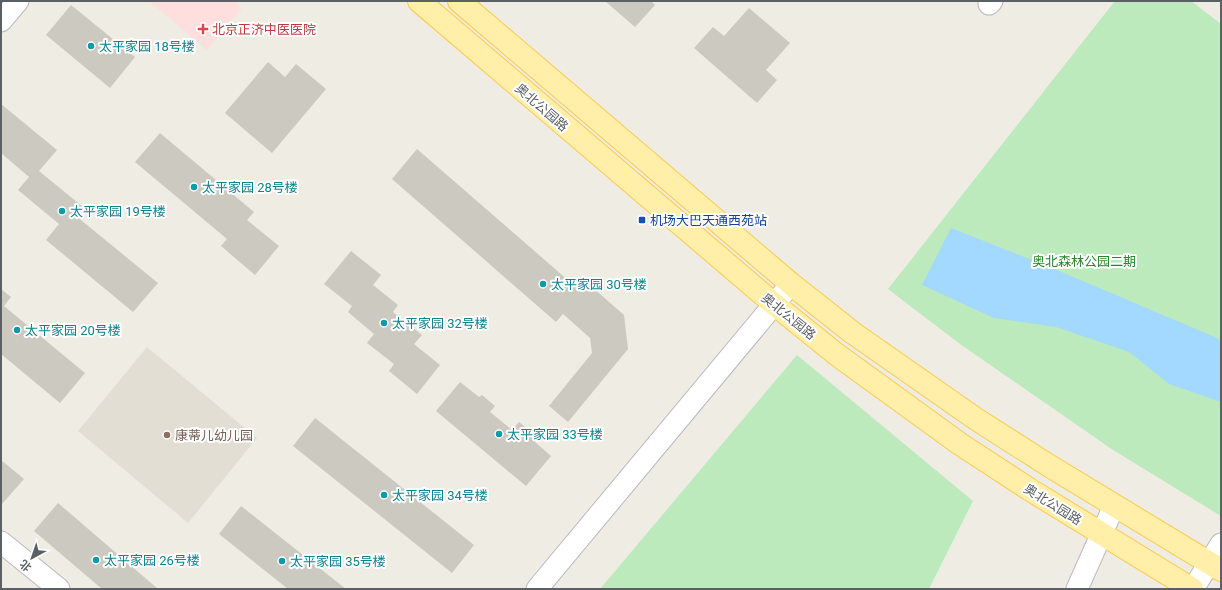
<svg xmlns="http://www.w3.org/2000/svg" width="1222" height="590" font-family="Roboto,'Noto Sans SC',sans-serif">
	<rect width="100%" height="100%" fill="#efece3"/>
	<path fill="#e2ded3" d="M147 347 257 438 188 523 78 431Z"/>
	<path fill="#fedfdd" d="M149 1H234L242 8 207 50Z"/>
	<path fill="#bdeabc" d="M1115 1H1191L1221 24V516L1113 450 960 344 888 289Z
		M797 355 973 501 929 589H600Z"/>
	<path fill="#a3d9ff" d="M951 228 1052 268 1215 337 1221 341V402L1169 384 1129 352 1056 327 994 318 922 285Z"/>
	<path fill="#ccc9c1" d="M605 1H651L655 5 635 27Z
		M71 5 135 57 110 88 46 35Z
		M749 8 790 43 766 70 777 80 757 103 694 48 713 27 724 36Z
		M268 62 285 77 296 64 326 89 272 153 225 113Z
		M1 104 57 150 39 171 83 207 76 216 158 283 133 312 46 240 59 224 18 190 29 177 1 153Z
		M160 133 254 212 247 220 279 246 255 275 221 246 227 239 135 162Z
		M417 149 577 288 584 280 624 315 628 349 568 422 549 406 592 353 590 338 563 314 556 322 392 179Z
		M351 251 381 275 373 285 398 305 393 312 422 335 414 344 440 365 417 394 389 371 394 364 367 343 374 334 348 312 352 306 324 284Z
		M1 289 11 297 4 306 85 373 60 403 1 354Z
		M460 382 479 397 482 395 495 406 490 412 512 430 519 422 538 438 535 442 551 456 526 486 436 411Z
		M315 418 474 545 452 573 293 446Z
		M1 460 24 479 2 504H1Z
		M58 503 158 589H102L34 531Z
		M241 506 346 589H288L219 534Z"/>
	<g fill="none" stroke-linecap="round" stroke-linejoin="round">
		<g stroke="#b8bbc0" stroke-width="23">
			<path id="minor" d="M989 4 992 1
				M1 21 18 1
				M1 542 59 589
				M537 589 791 284
				M1077 589 1114 506
				M1193 589 1221 544"/>
		</g>
		<g stroke="#ffc94c" stroke-width="24">
			<path id="major" d="M419 1 774 304 836 354 960 444 1032 491 1192 589
				M459 1 791 284 853 333 976 419 1048 465 1221 570"/>
		</g>
		<use href="#minor" stroke="#fff" stroke-width="21"/>
		<use href="#major" stroke="#ffefa8" stroke-width="22"/>
	</g>
	<path fill="#e0444e" stroke="#fff" stroke-width="1.5" d="M201 23h4v4h4v4h-4v4h-4v-4h-4v-4h4z"/>
	<g fill="#0f9aa8" stroke="#fff" stroke-width="1.5">
		<circle cx="91" cy="46" r="4"/>
		<circle cx="194" cy="187" r="4"/>
		<circle cx="62" cy="211" r="4"/>
		<circle cx="543" cy="284" r="4"/>
		<circle cx="384" cy="323" r="4"/>
		<circle cx="17" cy="330" r="4"/>
		<circle cx="499" cy="434" r="4"/>
		<circle cx="384" cy="495" r="4"/>
		<circle cx="96" cy="560" r="4"/>
		<circle cx="282" cy="561" r="4"/>
	</g>
	<rect fill="#1a4fb4" stroke="#fff" stroke-width="1.5" x="638" y="216" width="8" height="8" rx="2"/>
	<circle fill="#8d6e63" stroke="#fff" stroke-width="1.5" cx="167" cy="435" r="4"/>
	<g text-anchor="middle" stroke-width="4" stroke-linejoin="round" paint-order="stroke">
		<g font-size="13" fill="#be3a42" stroke="#fff" text-anchor="start">
			<text x="212" y="34">北京正济中医医院</text>
		</g>
		<g font-size="13" fill="#0d838f" stroke="#fff" text-anchor="start">
			<text x="99" y="51">太平家园 18号楼</text>
			<text x="202" y="192">太平家园 28号楼</text>
			<text x="70" y="216">太平家园 19号楼</text>
			<text x="551" y="289">太平家园 30号楼</text>
			<text x="392" y="328">太平家园 32号楼</text>
			<text x="25" y="335">太平家园 20号楼</text>
			<text x="507" y="439">太平家园 33号楼</text>
			<text x="392" y="500">太平家园 34号楼</text>
			<text x="104" y="565">太平家园 26号楼</text>
			<text x="290" y="566">太平家园 35号楼</text>
		</g>
		<g font-size="13" fill="#5b6065" stroke="#fff">
			<text transform="translate(542 107) rotate(41)" y="5">奥北公园路</text>
			<text transform="translate(789 316) rotate(39)" y="5">奥北公园路</text>
			<text transform="translate(1053 504) rotate(32)" y="5">奥北公园路</text>
		</g>
		<g font-size="13" fill="#164399" stroke="#fff" text-anchor="start">
			<text x="650" y="225">机场大巴天通西苑站</text>
		</g>
		<g font-size="13" fill="#2b842e" stroke="#fff">
			<text x="1084" y="266">奥北森林公园二期</text>
		</g>
		<g font-size="13" fill="#785e54" stroke="#fff" text-anchor="start">
			<text x="175" y="440">康蒂儿幼儿园</text>
		</g>
	</g>
	<rect width="1222" height="590" fill="none" stroke="#5b6065" stroke-width="4"/>
	<g transform="translate(32 558) rotate(220)" stroke="#ffffff" stroke-width="3" paint-order="stroke">
	<path d="M0-3L7 15L0 10L-7 15Z" fill="#5b6065"/>
	<text y="-6" font-size="11" font-weight="bold" text-anchor="middle" fill="#5b6065">北</text>
	</g>
</svg>
